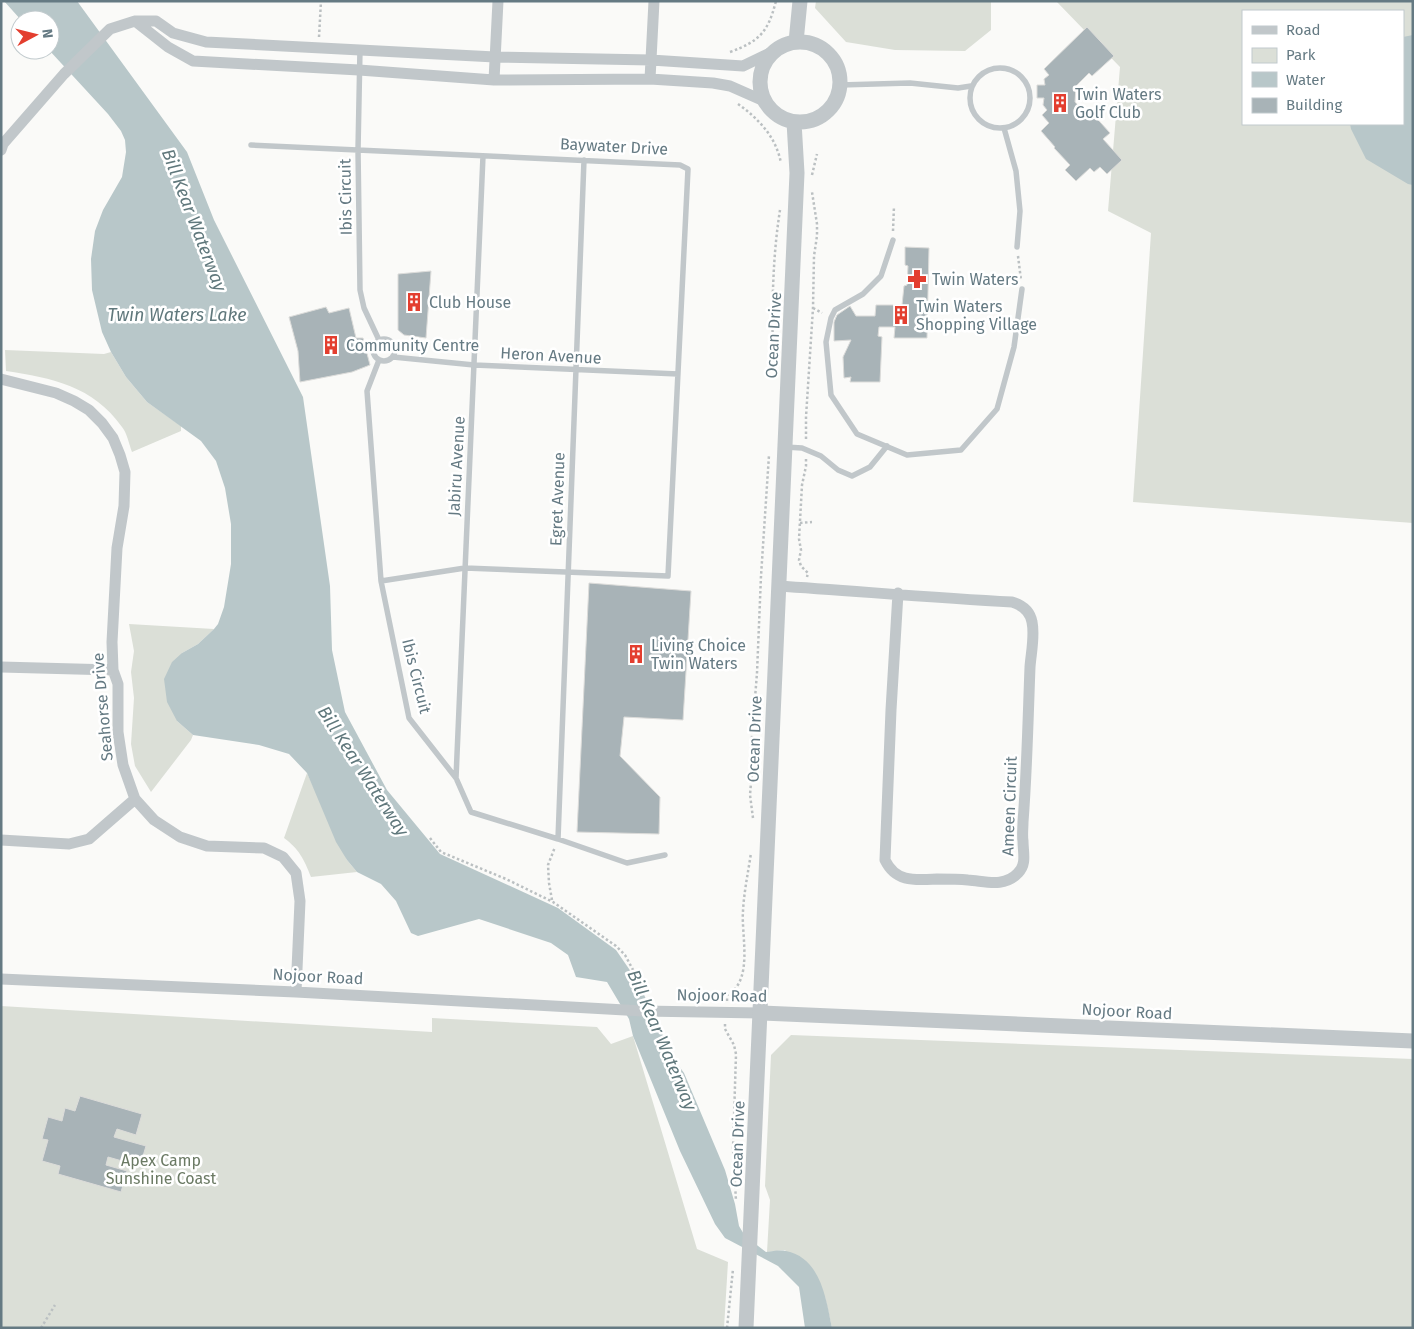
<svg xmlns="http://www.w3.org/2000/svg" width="1414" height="1329" font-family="'Fira Sans',sans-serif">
	<rect width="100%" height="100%" fill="#fafaf8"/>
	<path fill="#dbdfd7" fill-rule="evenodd" d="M816 1H991V30L965 51 895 50 846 42 815 8Z
		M1056 1H1413V523L1133 502 1151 233 1108 211 1120 67ZM1243 11H1403V124H1243Z
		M5 350 104 354 111 352 126 377 147 402 181 426V431L132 452C129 444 127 433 122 427 93 386 52 378 6 371Z
		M129 624 214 629 198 644 182 653 177 721 193 735 191 740 151 792 135 766 131 744 134 698 131 672 134 651Z
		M307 773 347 860 357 872 311 877C304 859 299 849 284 838Z
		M1 1006 432 1032V1018L597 1027 611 1044 633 1036 697 1249 728 1262 724 1328H1Z
		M791 1035 1413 1059V1328H832L825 1297 785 1250 767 1252 770 1200 765 1186 771 1055Z"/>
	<path fill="#b8c7c9" d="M4 1H77L187 152 214 220 303 397 330 586 332 650 345 712 387 790 440 854 558 908 616 950 638 982 674 1059 684 1073 725 1170 735 1204 739 1226 745 1236 766 1252C773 1251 780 1250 786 1251 821 1258 826 1299 832 1328H805L799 1287 778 1266 725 1238 715 1224 680 1151 633 1036 629 1019 607 982 576 977 568 955 551 943 479 919 418 936 411 933 396 901 381 884 357 872 347 860 336 842 307 773 289 754 259 745 193 735 177 721 167 702 164 679 172 662 182 653 198 644 214 629 218 624 224 607 231 564V524L225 488 216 461 201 441 147 402 126 377 111 352 102 332 92 290 91 259 95 231 103 210 122 177 126 152 125 140 121 131 108 114 49 50 50 20H21Z
		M1413 35V185L1408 184 1366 159 1351 129 1350 124H1403V37Z"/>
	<path fill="#a8b3b7" stroke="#dcdcda" d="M1087 27 1114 56 1092 76 1089 73 1076 86 1075 102 1087 115 1091 112 1110 133 1103 139 1122 160 1107 174 1100 167 1094 172 1090 168 1076 181 1065 170 1070 165 1054 148 1055 147 1041 131 1049 123 1042 115 1047 110 1043 105 1044 98H1037V85H1045L1044 79 1049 75 1044 69Z
		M905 247 929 248 927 338H894L895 327H879L878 336 882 337 880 382H850L851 377 844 378 843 357 851 340 834 341V322L837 315 850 306 856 316H875L876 305H902L904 286 907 285 908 266 905 265Z
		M431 271 426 338 404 335 398 330V274Z
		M326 307 329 313 349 308 356 338H363L370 365 352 372 300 382 298 351 289 317Z
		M589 583 691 591 683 720 624 717 620 756 660 797 659 834 577 832Z
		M80 1096 142 1114 136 1135 117 1129 114 1137 146 1146 140 1166 108 1157 106 1165 127 1171 121 1192 58 1174 60 1166 42 1161 48 1140 42 1139 48 1117 62 1121 65 1108 75 1111Z"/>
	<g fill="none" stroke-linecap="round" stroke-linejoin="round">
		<path stroke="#bbc0c2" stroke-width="2.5" stroke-dasharray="2.5 2.5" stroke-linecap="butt" d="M319 37 321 1
			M730 52C760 41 768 32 776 1
			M738 104C759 119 776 137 781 163
			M812 175 817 154
			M893 231 894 206
			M1018 256 1021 280
			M813 308 822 313
			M773 362C772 311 772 261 780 210
			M806 439V417L813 308 814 256 817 236V224L812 192
			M806 459V466L802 485 799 539 801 550 799 560 801 566 808 573 807 577
			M800 523 812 522
			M753 818 750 795 752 771V736L757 673 761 576 769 455
			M430 838 441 852 506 879 553 902 616 946 625 955 645 992
			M552 900 549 883 548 865 555 847
			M727 1001V995C754 981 741 935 743 911 744 892 748 873 751 853
			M725 1024V1029L734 1045 736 1054 733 1149 736 1201
			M41 1328 55 1305
			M727 1328 733 1269"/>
		<path stroke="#c1c7ca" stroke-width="5.5" d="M360 49 358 150 360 290 364 308 379 340
			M970 98a30 30 0 1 1 60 0a30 30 0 1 1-60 0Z
			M840 85 910 83 958 88 971 86
			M1004 128 1016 171 1020 211 1017 247
			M251 145 680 165 688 169 668 576 465 568 381 581
			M893 240 881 276 863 294 835 310 831 318 826 342 831 395 857 434 907 455 961 450 997 409 1014 347 1022 289
			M373 350a11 11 0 1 1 22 0a11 11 0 1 1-22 0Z
			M393 357 474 365 678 374
			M379 360 367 391 381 581 409 718 456 778 471 812 558 839 627 863 665 855
			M785 447 802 448 821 456 838 470 852 476 870 467 887 446
			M456 778 483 156
			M558 839 584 160"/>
		<path stroke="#c1c7ca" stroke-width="11" d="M135 21 168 47 193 61 359 70 494 80 650 79 713 83 730 86 764 101
			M650 79 654 1
			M494 80 498 1
			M1 150 3 144 64 74 110 29 135 21H156L173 33 206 42 495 57 651 60 743 66 774 51
			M1 379 56 393 74 401 89 410 102 423 113 438 120 455 125 472 124 506 117 548 112 642 113 670 118 684V732L123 765 135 799 154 820 180 837 207 846 264 848 283 857 296 873 300 901 296 992
			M778 586C856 591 934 598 1012 602 1022 605 1030 611 1032 622 1035 636 1031 653 1030 667 1028 719 1027 770 1023 822 1023 828 1022 835 1023 841 1023 853 1027 864 1018 873 1004 888 985 881 968 880 958 879 947 879 937 879 916 880 896 883 885 860L891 710 898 593
			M1 667 113 670
			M1 840 69 844 89 839 135 799
			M1 979 296 992 643 1011 760 1013"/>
		<path stroke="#c1c7ca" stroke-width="15" d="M760 82a40 40 0 1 1 80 0a40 40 0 1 1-80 0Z
			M796 42 800 1
			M760 1013 1413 1041
			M746 1328 793 264 797 173 794 122"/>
	</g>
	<defs>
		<g id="building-bare" transform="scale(1.5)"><path d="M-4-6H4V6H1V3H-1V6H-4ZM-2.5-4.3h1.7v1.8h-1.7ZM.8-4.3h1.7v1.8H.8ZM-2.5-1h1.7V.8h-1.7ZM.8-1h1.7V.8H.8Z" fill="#e33e2f" stroke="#fff" stroke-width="2.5" paint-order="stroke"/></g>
		<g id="pharmacy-bare" transform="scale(1.5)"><path d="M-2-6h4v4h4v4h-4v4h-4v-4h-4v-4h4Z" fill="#e33e2f" stroke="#fff" stroke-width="2.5" paint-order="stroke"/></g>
	</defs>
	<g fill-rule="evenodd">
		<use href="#building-bare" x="1060" y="103"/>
		<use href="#pharmacy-bare" x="917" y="279"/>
		<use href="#building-bare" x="414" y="302"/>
		<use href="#building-bare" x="901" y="315"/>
		<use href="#building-bare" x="331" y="345"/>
		<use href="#building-bare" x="636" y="654"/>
	</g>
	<g text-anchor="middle" stroke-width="5" stroke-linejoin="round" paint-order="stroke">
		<g font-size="16" fill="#657a83" stroke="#fff" text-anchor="start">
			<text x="1075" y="100">Twin Waters<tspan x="1075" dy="18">Golf Club</tspan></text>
			<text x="932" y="285">Twin Waters</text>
			<text x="429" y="308">Club House</text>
			<text x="916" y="312">Twin Waters<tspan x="916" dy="18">Shopping Village</tspan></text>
			<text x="346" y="351">Community Centre</text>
			<text x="651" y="651">Living Choice<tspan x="651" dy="18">Twin Waters</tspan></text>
		</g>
		<g font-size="16" fill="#657a83" stroke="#fff">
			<text transform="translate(614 146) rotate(3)" y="6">Baywater Drive</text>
			<text transform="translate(345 197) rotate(-91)" y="6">Ibis Circuit</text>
			<text transform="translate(773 335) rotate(-87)" y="6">Ocean Drive</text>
			<text transform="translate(551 355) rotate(3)" y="6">Heron Avenue</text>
			<text transform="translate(456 466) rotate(-87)" y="6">Jabiru Avenue</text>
			<text transform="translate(557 499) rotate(-88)" y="6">Egret Avenue</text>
			<text transform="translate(417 676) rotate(76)" y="6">Ibis Circuit</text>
			<text transform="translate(102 707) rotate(-95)" y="6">Seahorse Drive</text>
			<text transform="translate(754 739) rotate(-88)" y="6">Ocean Drive</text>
			<text transform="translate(1009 806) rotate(-88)" y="6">Ameen Circuit</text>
			<text transform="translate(318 976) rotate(3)" y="6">Nojoor Road</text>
			<text transform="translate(722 995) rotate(1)" y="6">Nojoor Road</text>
			<text transform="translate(1127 1011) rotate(3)" y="6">Nojoor Road</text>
			<text transform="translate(737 1144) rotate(-88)" y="6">Ocean Drive</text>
		</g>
		<g font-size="16" fill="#6b7a64" stroke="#fff">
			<text x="161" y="1166">Apex Camp<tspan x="161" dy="18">Sunshine Coast</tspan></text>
		</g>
		<g font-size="18" font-style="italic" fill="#60787c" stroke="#fff">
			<text transform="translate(194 220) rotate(69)" y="6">Bill Kear Waterway</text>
			<text x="177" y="321">Twin Waters Lake</text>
			<text transform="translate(363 771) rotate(57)" y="6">Bill Kear Waterway</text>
			<text transform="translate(662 1040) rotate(67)" y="6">Bill Kear Waterway</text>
		</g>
	</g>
	<rect width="1414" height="1329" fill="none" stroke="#657a83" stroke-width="5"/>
	<rect x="1242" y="10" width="162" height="115" fill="#ffffff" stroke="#c1cacd"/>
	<rect x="1252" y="26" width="25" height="8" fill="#c1c7ca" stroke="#c1cacd"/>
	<text x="1286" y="35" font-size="15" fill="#657a83">Road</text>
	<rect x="1252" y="48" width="25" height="15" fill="#dbdfd7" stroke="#c1cacd"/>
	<text x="1286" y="60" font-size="15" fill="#657a83">Park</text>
	<rect x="1252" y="72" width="25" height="15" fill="#b8c7c9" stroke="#c1cacd"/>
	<text x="1286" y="85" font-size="15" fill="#657a83">Water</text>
	<rect x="1252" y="98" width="25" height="15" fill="#a8b3b7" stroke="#c1cacd"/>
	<text x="1286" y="110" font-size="15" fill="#657a83">Building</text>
	<g transform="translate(35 35) rotate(83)"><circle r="24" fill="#ffffff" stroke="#c1cacd"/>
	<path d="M0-4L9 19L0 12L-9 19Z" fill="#e33e2f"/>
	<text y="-8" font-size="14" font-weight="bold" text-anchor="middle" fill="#657a83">N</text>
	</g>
</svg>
